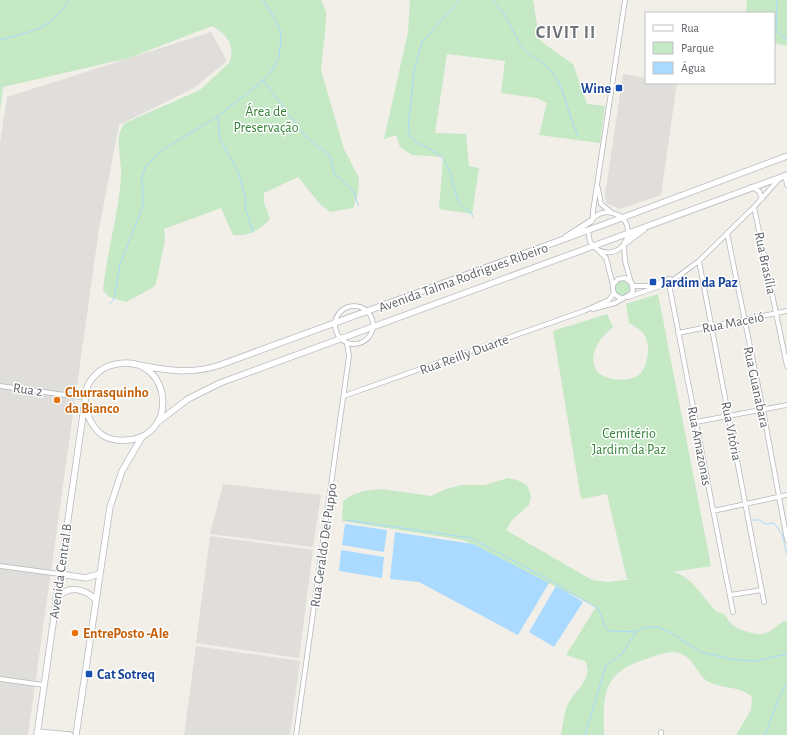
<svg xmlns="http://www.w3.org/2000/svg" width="787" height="735" font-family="'Alegreya Sans',sans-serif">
	<rect width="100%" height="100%" fill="#f1efe8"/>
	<path fill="#e0deda" d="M211 32 227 61 194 88 119 125 99 229 28 735H0V143L7 97Z
		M623 74 646 78V83H677L661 195 620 209 606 203 605 195Z
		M223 484 321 495 313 547 210 534Z
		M210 536 313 550 299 658 196 643Z
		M196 646 300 661 290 735H184Z"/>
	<path fill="#c5e8c5" d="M0 0H321L326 12V22L321 70 344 149 359 178 358 193 353 208 330 212 320 204 298 177 264 193V203L270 219C259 230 249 237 233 235L221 208 164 229 165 240 156 284 152 288 126 302 109 297 103 290C107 251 119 214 121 175 122 158 113 137 125 123L200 90 229 63C236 46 227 34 212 26L129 58 3 87 0 111Z
		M410 0H533L539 37 543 43 573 64 587 104 605 106 600 143 539 135 547 103 537 98 501 93 505 61 447 54 435 133 466 134 469 166 479 168 472 214 439 209 443 157 412 155 400 147 396 135 384 139 408 32Z
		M747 0H787V46L774 43V13H746Z
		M614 287a8 8 0 1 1 16 0a8 8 0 1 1-16 0Z
		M658 294 711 566 673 572C692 576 703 598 716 611 718 613 721 612 724 614 727 617 728 621 731 624 739 630 753 635 763 634 773 632 778 623 787 620V735H736L751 710 752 697C740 686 724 689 709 682 696 675 696 659 679 653 671 650 658 655 649 658 603 672 603 691 604 735H561C563 725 564 713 568 704 576 689 594 679 585 661L566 655 596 607 463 540 342 521 343 501 352 495 364 491 381 489 431 496 446 489 462 485H485L508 478 517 480 527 485 531 496 529 505 512 520 506 530 592 580 608 582 634 579H627L607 494 581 499 553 331 607 314 613 327C601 336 586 356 597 371 603 380 625 382 635 377 645 373 647 361 648 352 649 336 642 330 629 323L626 304Z"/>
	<path fill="#aadaff" d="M345 524 387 530 384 552 342 545Z
		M395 532 473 544 549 583 518 635 419 582 390 579Z
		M341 550 384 557 382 578 339 571Z
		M556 586 583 602 554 647 529 632Z"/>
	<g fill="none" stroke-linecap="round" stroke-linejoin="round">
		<path stroke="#aadaff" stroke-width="1" d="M460 0 422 42 414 70 408 132C413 146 433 147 442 158 453 170 452 188 459 202 462 209 471 209 473 217
			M492 0C506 11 511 29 520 44 528 56 544 61 553 73 566 91 568 116 578 136
			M777 0 776 31 787 40
			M0 40C32 31 50 30 69 0
			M263 80 305 136 330 156 334 173 354 192 358 205
			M218 117 220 140 238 171 246 200 245 208 253 232
			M110 304 114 299 120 264 143 206 142 176 147 165 161 151 218 116 260 83 271 72 279 57 281 38 280 30 274 17 263 0
			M347 520 471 538 551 581 597 608C603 615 602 625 609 631L636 632
			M753 520H760L765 524 774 523 782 534 787 554
			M585 735 606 665 623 653 635 633 643 628 658 627 669 632 701 652 730 659 755 661 787 654
			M765 735 780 695 787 682"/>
		<g stroke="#b5b8bc" stroke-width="5.5">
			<path id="street" d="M785 175 787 185
				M751 187 759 191 762 199
				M598 188 601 204 611 212
				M754 207 787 366
				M593 219V211L625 0
				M592 220C597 214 604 211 612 213 640 218 628 263 598 250
				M588 230 590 242 606 258 613 285
				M727 233 763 410 787 540
				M624 245 625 261 633 290 631 294 624 298C616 298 612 293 613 285L618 279 625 278 632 283
				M699 261 764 602
				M668 279 733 612
				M633 286H648L670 279
				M628 297 669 283 699 261 754 207 780 178
				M335 325a19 19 0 1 1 38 0a19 19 0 1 1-38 0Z
				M593 309 615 303 624 298
				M678 333 787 311
				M0 386 80 397
				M344 396 584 311 609 300 614 293
				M696 422 787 405
				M713 511 787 495
				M0 566 60 574
				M730 595 762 590
				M0 679 44 685
				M296 735 349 356 347 344
				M661 735V732"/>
		</g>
		<g stroke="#b6babf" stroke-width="7">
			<path id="secondary" d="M566 237 591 221
				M625 243 644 229
				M133 364C164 370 190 375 220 365L627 216 787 156
				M158 422 188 399 220 383 787 175
				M60 574 86 578 99 574
				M56 598C69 585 84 588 96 600
				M37 732 70 735
				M37 735 87 387C93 375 103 366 117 364 174 353 182 446 117 440 99 439 90 423 85 408
				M76 735 110 507 122 471 142 437"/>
		</g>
		<use href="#street" stroke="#fff" stroke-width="4"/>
		<use href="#secondary" stroke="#fff" stroke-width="5.5"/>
	</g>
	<g fill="#1a4fb4" stroke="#fff" stroke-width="1.5">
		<rect x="615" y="84" width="8" height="8" rx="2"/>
		<rect x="649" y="278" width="8" height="8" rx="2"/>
		<rect x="85" y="670" width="8" height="8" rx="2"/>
	</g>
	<g fill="#e8710a" stroke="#fff" stroke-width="1.5">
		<circle cx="57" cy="400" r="4"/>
		<circle cx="75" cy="633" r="4"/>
	</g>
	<g text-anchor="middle" stroke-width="3" stroke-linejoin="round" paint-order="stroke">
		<g font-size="14" font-weight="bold" fill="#164399" stroke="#fff" text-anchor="start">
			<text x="611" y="93" text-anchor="end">Wine</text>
			<text x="661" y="287">Jardim da Paz</text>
			<text x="97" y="679">Cat Sotreq</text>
		</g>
		<g font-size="14" fill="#348238" stroke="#fff">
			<text x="266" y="116">Área de<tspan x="266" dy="16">Preservação</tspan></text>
			<text x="629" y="438">Cemitério<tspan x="629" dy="16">Jardim da Paz</tspan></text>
		</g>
		<g font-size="14" fill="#5f6368" stroke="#fff">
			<text transform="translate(766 263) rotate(78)" y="5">Rua Brasília</text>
			<text transform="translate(463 277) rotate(-20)" y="5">Avenida Talma Rodrigues Ribeiro</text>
			<text transform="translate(733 322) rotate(-11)" y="5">Rua Maceió</text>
			<text transform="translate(464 354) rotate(-20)" y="5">Rua Reilly Duarte</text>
			<text transform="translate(757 387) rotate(78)" y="5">Rua Guanabara</text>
			<text transform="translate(28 389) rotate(8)" y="5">Rua 2</text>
			<text transform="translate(732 431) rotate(79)" y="5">Rua Vitória</text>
			<text transform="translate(700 446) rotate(79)" y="5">Rua Amazonas</text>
			<text transform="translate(323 545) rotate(-82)" y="5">Rua Geraldo Del Puppo</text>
			<text transform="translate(60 571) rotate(-82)" y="5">Avenida Central B</text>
		</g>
		<g font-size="14" font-weight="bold" fill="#c56008" stroke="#fff" text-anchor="start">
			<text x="65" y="397">Churrasquinho<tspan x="65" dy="16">da Bianco</tspan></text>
			<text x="83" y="638">EntrePosto -Ale</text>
		</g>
		<g font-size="18" font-weight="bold" letter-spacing="1" fill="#70757a" stroke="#fff">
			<text x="566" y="38">CIVIT II</text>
		</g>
	</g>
	<rect x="645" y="12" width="130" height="72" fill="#ffffff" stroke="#bfc1c3"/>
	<rect x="653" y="25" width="20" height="6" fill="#ffffff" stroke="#bfc1c3"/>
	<text x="681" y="32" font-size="12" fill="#5f6368">Rua</text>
	<rect x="653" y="42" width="20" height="12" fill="#c5e8c5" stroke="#bfc1c3"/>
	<text x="681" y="52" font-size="12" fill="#5f6368">Parque</text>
	<rect x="653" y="62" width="20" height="12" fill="#aadaff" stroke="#bfc1c3"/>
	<text x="681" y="72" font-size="12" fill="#5f6368">Água</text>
</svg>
